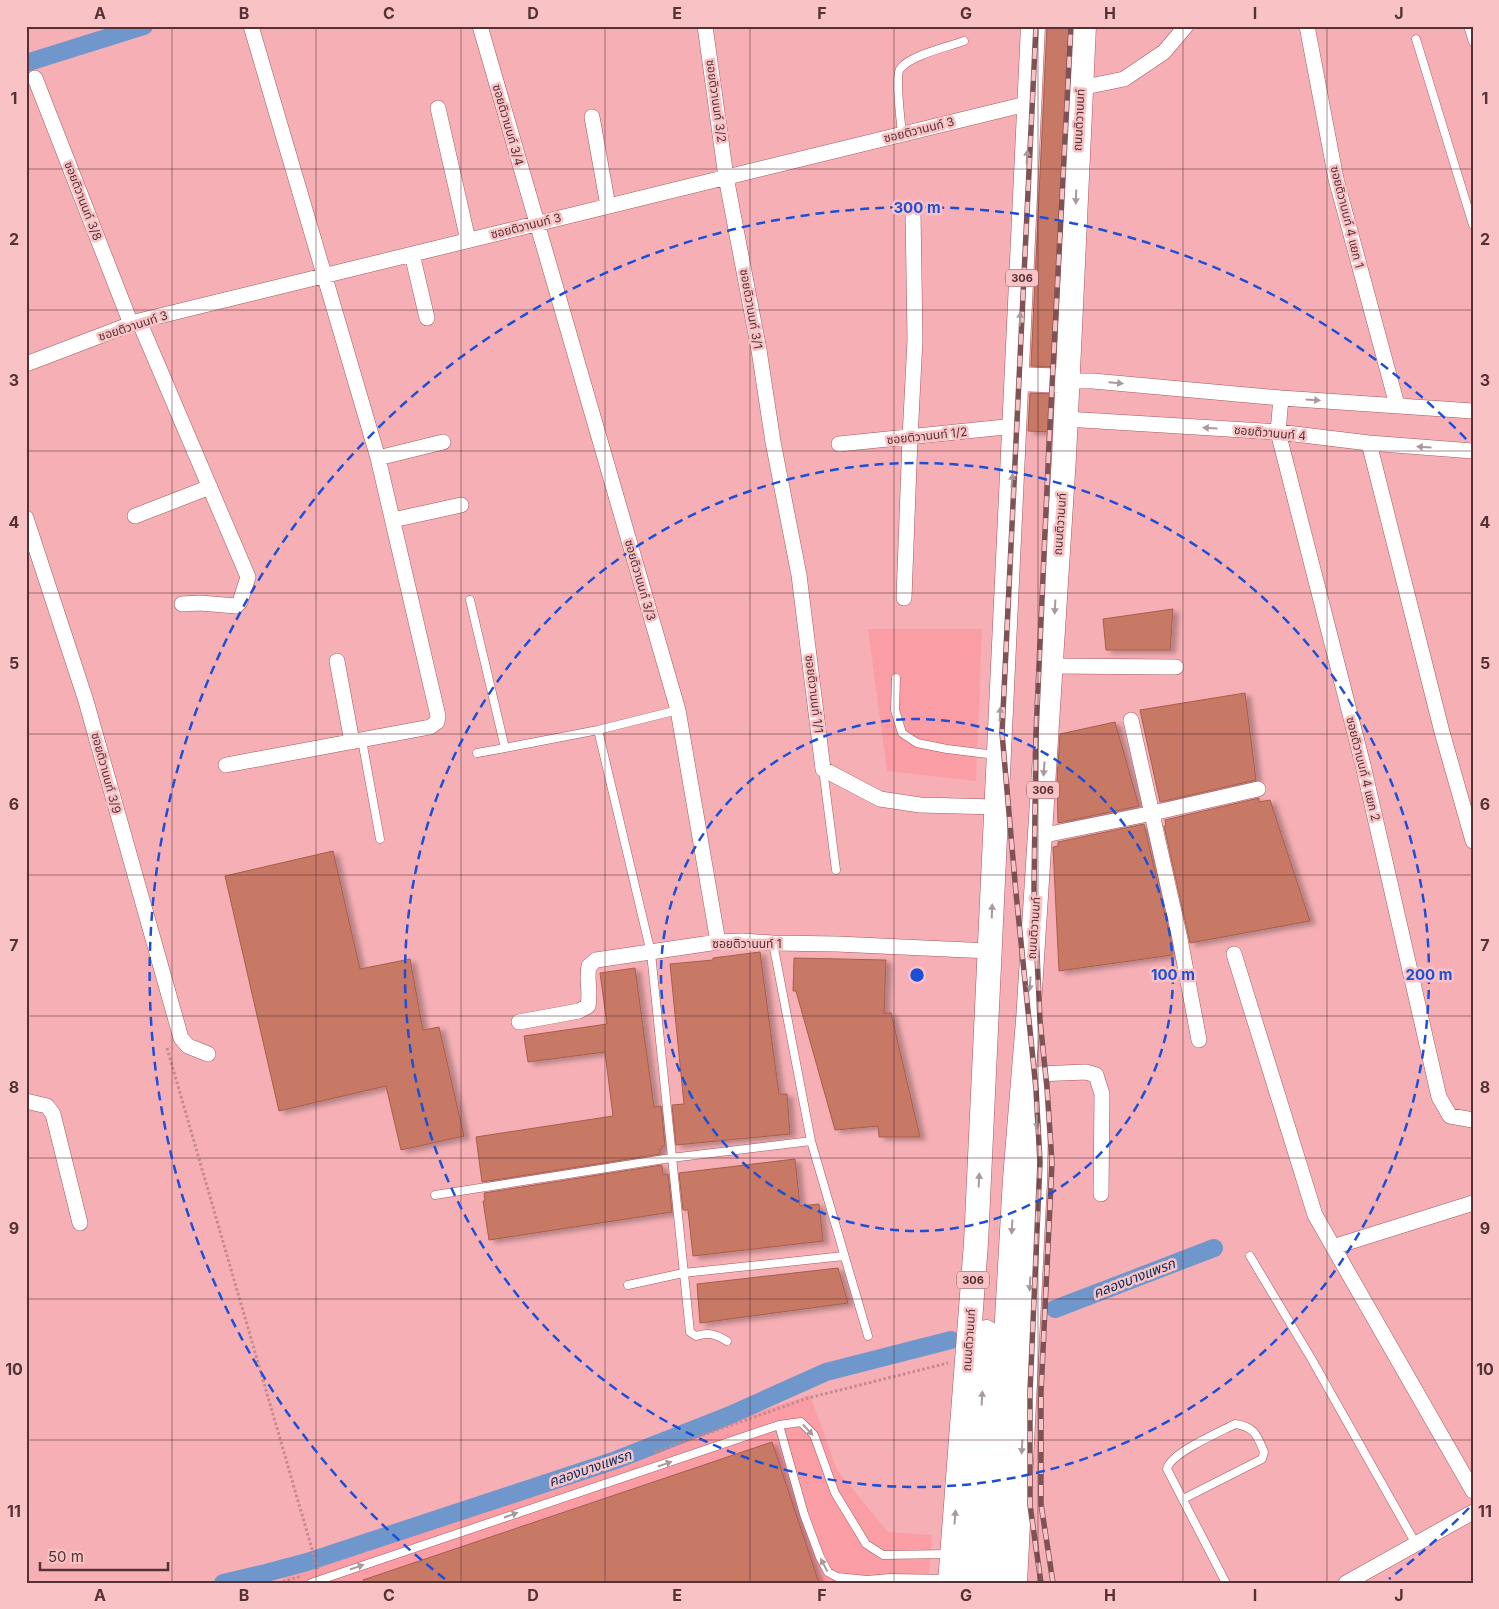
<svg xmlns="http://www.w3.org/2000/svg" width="1499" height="1609" font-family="Inter,'Noto Sans Thai',sans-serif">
	<defs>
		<filter id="shadow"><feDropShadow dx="5.5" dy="3" stdDeviation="2.5" flood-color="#0004"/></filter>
	</defs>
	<rect width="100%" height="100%" fill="#f6b0b5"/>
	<path fill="#fb9da5" d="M868 629H982L976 781 887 771Z
		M810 1395 837 1470 888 1532 932 1535 928 1583H281L284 1577 357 1542Z"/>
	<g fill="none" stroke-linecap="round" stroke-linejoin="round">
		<path stroke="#6f97cb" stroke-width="18" d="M26 63 144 26
			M1055 1309 1214 1248
			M223 1583 266 1573 307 1562 616 1460 728 1416 826 1372 951 1340"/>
	</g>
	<path fill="#c77965" stroke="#a85d4b" filter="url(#shadow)" d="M1047 26H1070L1054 367 1031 366Z
		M1030 393 1053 394 1051 432 1028 431Z
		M1173 609 1170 650H1106L1103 619Z
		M1245 693 1256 780 1160 802 1140 710Z
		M1115 722 1139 806 1058 823 1057 780 1060 734Z
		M1259 798V802L1270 800 1310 921 1190 943 1164 826H1166L1165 820Z
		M1144 824 1171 941 1172 955 1059 971 1053 847 1058 846V842Z
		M333 851 360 969 410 959 423 1030 439 1027 464 1136 401 1150 386 1086 279 1111 225 876Z
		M760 952 779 1094H787L790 1134 676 1145 672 1105 684 1104 670 964 713 960V958Z
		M794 958 886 960 884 1013H891L920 1137H879L878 1126 835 1130 796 991H793Z
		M635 968 654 1107 661 1106 665 1146H662V1149H660V1154L482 1182 476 1137 613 1116 605 1052 528 1062 524 1036 607 1024 600 973Z
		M795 1159 800 1206 819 1204 823 1241 693 1256 688 1210H683L679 1173Z
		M662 1165 663 1175 668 1174 672 1212 489 1240 483 1201H485L484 1193Z
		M838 1268 848 1303 700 1323 697 1284Z
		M772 1442 819 1583H363V1580Z"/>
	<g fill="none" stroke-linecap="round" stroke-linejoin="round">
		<g stroke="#a5575e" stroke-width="9">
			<path id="service" d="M1468 26 1473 42
				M1416 39 1473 225
				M902 134C901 123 895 76 900 69 910 55 948 47 964 41
				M470 600 505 748 598 730 678 710
				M896 678 895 710 902 733 917 743 947 749 996 755
				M598 730 651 953 690 1332 696 1336C709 1332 715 1334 727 1341
				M362 740 380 839
				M477 753 505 748
				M823 769 836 870
				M773 943 811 1141 868 1336
				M435 1195 671 1158 811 1141
				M1250 1256 1311 1358 1416 1544
				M628 1285 683 1273 844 1256
				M1183 1499 1262 1459 1264 1452C1257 1435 1255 1427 1235 1424 1220 1432 1170 1453 1167 1469L1226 1583
				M948 1579 890 1578 867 1580 837 1577 828 1572 820 1557 804 1514 779 1425 801 1422 814 1435 835 1493 866 1544 883 1555 950 1554
				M311 1583 779 1425"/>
		</g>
		<g stroke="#a5575e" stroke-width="16">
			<path id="minor" d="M480 26 678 710 718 942
				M705 26 726 177 759 350 773 442 799 575 823 769 880 799 920 805 996 807
				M1307 26 1336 179 1397 405
				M35 78 131 324
				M1080 88 1124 79 1164 52 1186 26
				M438 108 468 240
				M592 117 608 206
				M412 254 427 318
				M139 321 248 577 240 602 236 606 200 603 182 604
				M26 364 139 321 1030 103
				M1067 381H1093L1281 398 1473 411
				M1281 398 1278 432 1363 765 1439 1097 1450 1116 1473 1120
				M1066 419 1278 432 1369 443 1473 451
				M1369 443 1442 732 1473 841
				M839 444 1015 426
				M378 458 443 442
				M135 516 210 487
				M26 518 86 701 181 1038 188 1046 208 1054
				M393 520 461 505
				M904 598 910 438 915 340 913 211
				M337 661 352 742
				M1052 666 1176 667
				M1131 720 1180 939 1199 1040
				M226 765 430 727 437 722 438 716 378 458 251 26
				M1040 836 1153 813 1258 789
				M1234 954 1315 1215 1473 1491
				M519 1022 579 1011 588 1006C591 991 586 980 589 966L596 960 718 942 742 941 773 943 837 944 990 951
				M1037 1074 1086 1072 1096 1075 1102 1094 1101 1194
				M26 1101 47 1106 53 1114 80 1223
				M1333 1247 1473 1203
				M1346 1583 1473 1512"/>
		</g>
		<g stroke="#a5575e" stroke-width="25">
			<path id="primary" d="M1017 379 1067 381
				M950 1583 976 1243 1033 26
				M971 1583 986 1332
				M992 1583 1015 1179 1028 1021 1064 457 1084 26
				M1015 1583 1035 1183 1037 1080"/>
		</g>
		<path stroke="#c4898e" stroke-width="3" stroke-dasharray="2.5 2.5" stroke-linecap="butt" d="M167 1048 318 1570
			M655 1452 808 1398 948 1363
			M278 1583 302 1576"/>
		<use href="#service" stroke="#fff" stroke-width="8"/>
		<use href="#minor" stroke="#fff" stroke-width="15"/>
		<use href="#primary" stroke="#fff" stroke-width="24"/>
		<g stroke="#7f5356" stroke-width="5.5">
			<path id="rail" d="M1036 26 1002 733 1016 893 1036 1089 1040 1162 1030 1392V1505L1041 1583
				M1053 1583 1041 1504V1392L1052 1163 1047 1088 1040 1020 1034 889 1036 733 1049 444 1071 26"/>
		</g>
		<use href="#rail" stroke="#f9c3c6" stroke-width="4" stroke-dasharray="11" stroke-linecap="butt"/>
	</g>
	<defs><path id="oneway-solid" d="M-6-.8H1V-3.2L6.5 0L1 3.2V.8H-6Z" transform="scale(1.25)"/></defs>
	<g fill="#aa989a">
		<use href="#oneway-solid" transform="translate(1027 157) rotate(-87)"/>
		<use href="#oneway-solid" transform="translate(1076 197) rotate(92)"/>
		<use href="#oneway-solid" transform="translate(1020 319) rotate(-87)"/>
		<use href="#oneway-solid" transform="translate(1116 383) rotate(5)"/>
		<use href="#oneway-solid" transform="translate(1313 400) rotate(4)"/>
		<use href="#oneway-solid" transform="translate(1210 428) rotate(-177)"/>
		<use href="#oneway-solid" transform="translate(1424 447) rotate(-176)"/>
		<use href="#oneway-solid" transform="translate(1012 481) rotate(-86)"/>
		<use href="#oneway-solid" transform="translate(1055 607) rotate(93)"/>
		<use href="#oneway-solid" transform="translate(1000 714) rotate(-87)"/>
		<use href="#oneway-solid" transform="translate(1044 769) rotate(94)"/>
		<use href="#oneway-solid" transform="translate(992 911) rotate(-88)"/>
		<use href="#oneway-solid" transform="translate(1030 984) rotate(94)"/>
		<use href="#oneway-solid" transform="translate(1037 1122) rotate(90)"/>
		<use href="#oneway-solid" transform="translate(979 1180) rotate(-87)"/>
		<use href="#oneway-solid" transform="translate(1012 1227) rotate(93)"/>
		<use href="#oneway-solid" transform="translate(1030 1284) rotate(93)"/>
		<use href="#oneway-solid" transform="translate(982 1398) rotate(-87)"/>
		<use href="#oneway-solid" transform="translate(808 1430) rotate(47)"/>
		<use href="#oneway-solid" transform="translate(1022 1447) rotate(93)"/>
		<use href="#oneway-solid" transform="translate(665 1464) rotate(-19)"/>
		<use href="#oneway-solid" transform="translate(511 1515) rotate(-19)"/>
		<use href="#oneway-solid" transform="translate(955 1517) rotate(-86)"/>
		<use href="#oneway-solid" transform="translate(824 1565) rotate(-118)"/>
		<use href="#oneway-solid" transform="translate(357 1567) rotate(-19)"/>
	</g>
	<path fill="none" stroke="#543134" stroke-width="1" stroke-opacity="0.55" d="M172 26V1583M316 26V1583M461 26V1583M605 26V1583M750 26V1583M894 26V1583M1038 26V1583M1183 26V1583M1327 26V1583M26 169H1473M26 310H1473M26 451H1473M26 593H1473M26 734H1473M26 875H1473M26 1016H1473M26 1158H1473M26 1299H1473M26 1440H1473"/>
	<g fill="none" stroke="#1d4ed8" stroke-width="2.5" stroke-dasharray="9 6">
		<circle cx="917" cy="975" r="256"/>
		<circle cx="917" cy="975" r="512"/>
		<path d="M1469 1508A767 767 0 0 1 1389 1579M445 1579A767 767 0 1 1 1469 442"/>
	</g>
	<g text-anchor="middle" stroke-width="5" stroke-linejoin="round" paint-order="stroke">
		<g fill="#f9c3c6" stroke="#865d60" stroke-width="1">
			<rect x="1006" y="269.5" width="32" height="17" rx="4"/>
			<rect x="1027" y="781.5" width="32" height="17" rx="4"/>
			<rect x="957" y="1271.5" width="32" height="17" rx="4"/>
		</g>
		<g font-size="11" font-weight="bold" fill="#543134">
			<text x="1022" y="282">306</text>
			<text x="1043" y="794">306</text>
			<text x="973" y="1284">306</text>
		</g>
		<g font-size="12" fill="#543134" stroke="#f9c3c6">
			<text transform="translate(716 101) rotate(82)" y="4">ซอยติวานนท์ 3/2</text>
			<text transform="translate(1079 120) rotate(-87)" y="4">ถนนติวานนท์</text>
			<text transform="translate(508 125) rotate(74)" y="4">ซอยติวานนท์ 3/4</text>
			<text transform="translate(919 130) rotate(-14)" y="4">ซอยติวานนท์ 3</text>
			<text transform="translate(83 201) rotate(69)" y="4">ซอยติวานนท์ 3/8</text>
			<text transform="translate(1347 217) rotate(76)" y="4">ซอยติวานนท์ 4 แยก 1</text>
			<text transform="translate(526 226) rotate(-14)" y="4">ซอยติวานนท์ 3</text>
			<text transform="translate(751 309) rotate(80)" y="4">ซอยติวานนท์ 3/1</text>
			<text transform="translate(133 326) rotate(-18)" y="4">ซอยติวานนท์ 3</text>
			<text transform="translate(1270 433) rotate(5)" y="4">ซอยติวานนท์ 4</text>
			<text transform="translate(927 436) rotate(-6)" y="4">ซอยติวานนท์ 1/2</text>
			<text transform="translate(1060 524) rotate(-86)" y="4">ถนนติวานนท์</text>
			<text transform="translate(640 580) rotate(74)" y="4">ซอยติวานนท์ 3/3</text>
			<text transform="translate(814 694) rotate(83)" y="4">ซอยติวานนท์ 1/1</text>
			<text transform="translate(1363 769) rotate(76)" y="4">ซอยติวานนท์ 4 แยก 2</text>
			<text transform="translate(106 773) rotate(75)" y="4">ซอยติวานนท์ 3/9</text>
			<text transform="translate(1034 928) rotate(-86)" y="4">ถนนติวานนท์</text>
			<text x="747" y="948">ซอยติวานนท์ 1</text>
			<text transform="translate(969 1340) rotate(-86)" y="4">ถนนติวานนท์</text>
		</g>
		<g font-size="14" font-style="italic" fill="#073160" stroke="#f9c3c6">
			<text transform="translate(1134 1278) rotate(-21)" y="5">คลองบางแพรก</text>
			<text transform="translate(590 1468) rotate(-19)" y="5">คลองบางแพรก</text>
		</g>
	</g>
	<circle cx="917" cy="975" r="8" fill="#1d4ed8" stroke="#f9c3c6" stroke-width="2.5"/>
	<g font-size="15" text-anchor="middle" font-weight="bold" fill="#1d4ed8" stroke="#f9c3c6" stroke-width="5" stroke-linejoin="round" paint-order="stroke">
		<text x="917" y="213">300 m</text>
		<text x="1173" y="980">100 m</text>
		<text x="1429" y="980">200 m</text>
	</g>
	<rect width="1499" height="1609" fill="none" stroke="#f9c3c6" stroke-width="55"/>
	<path d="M40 1562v8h128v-8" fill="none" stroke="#543134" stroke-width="2.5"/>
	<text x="48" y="1562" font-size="15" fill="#543134" stroke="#f9c3c6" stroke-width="4" paint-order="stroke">50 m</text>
	<rect x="28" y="28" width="1444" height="1554" fill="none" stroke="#543134" stroke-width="2"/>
	<g font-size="16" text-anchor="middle" font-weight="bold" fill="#543134">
		<text x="100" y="19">A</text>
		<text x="244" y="19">B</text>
		<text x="389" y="19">C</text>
		<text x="533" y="19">D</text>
		<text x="677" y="19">E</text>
		<text x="822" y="19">F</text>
		<text x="966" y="19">G</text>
		<text x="1110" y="19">H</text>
		<text x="1255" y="19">I</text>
		<text x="1399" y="19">J</text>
		<text x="14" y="104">1</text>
		<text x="1485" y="104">1</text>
		<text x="14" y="245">2</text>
		<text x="1485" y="245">2</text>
		<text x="14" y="386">3</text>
		<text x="1485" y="386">3</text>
		<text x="14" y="528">4</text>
		<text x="1485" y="528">4</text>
		<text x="14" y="669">5</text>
		<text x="1485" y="669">5</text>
		<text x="14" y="810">6</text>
		<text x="1485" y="810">6</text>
		<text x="14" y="951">7</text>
		<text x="1485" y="951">7</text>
		<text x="14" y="1093">8</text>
		<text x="1485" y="1093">8</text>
		<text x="14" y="1234">9</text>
		<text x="1485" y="1234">9</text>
		<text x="14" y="1375">10</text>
		<text x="1485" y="1375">10</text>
		<text x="14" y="1517">11</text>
		<text x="1485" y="1517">11</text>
		<text x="100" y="1601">A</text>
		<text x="244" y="1601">B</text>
		<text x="389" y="1601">C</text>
		<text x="533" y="1601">D</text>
		<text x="677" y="1601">E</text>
		<text x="822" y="1601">F</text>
		<text x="966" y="1601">G</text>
		<text x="1110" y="1601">H</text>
		<text x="1255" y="1601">I</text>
		<text x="1399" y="1601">J</text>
	</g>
</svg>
